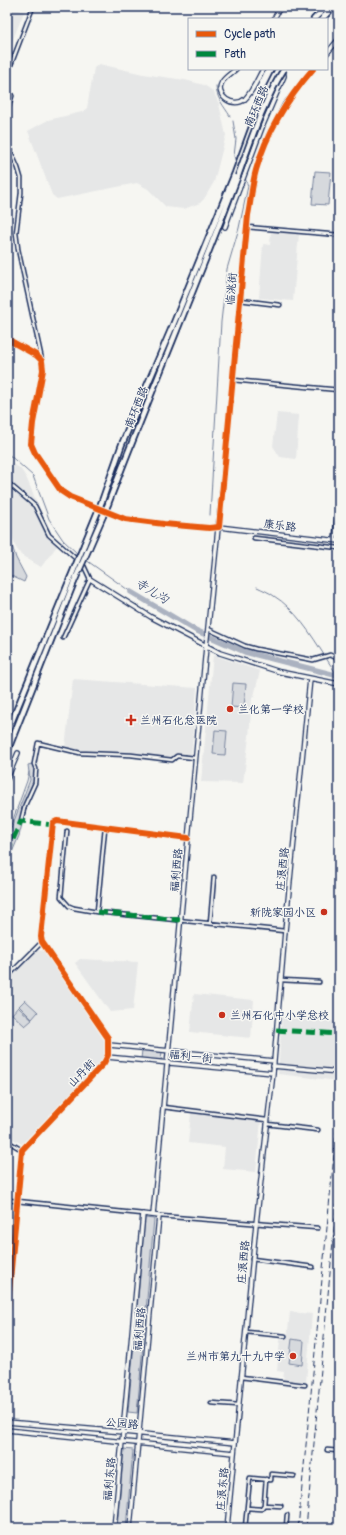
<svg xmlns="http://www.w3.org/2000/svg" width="346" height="1535" font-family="Pangolin,'LXGW WenKai TC',sans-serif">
	<rect width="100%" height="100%" fill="#f6f6f2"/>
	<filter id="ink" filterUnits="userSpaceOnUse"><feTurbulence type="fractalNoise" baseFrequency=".025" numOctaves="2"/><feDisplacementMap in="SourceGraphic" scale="8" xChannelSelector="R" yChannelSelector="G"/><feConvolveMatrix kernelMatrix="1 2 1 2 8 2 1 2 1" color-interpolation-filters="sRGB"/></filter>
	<g filter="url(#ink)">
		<path fill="#e6e7e7" d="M7 7H13L24 12 7 54Z
			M99 64 143 74 185 80 204 85 210 89 214 93 219 104 226 135 214 182 204 199 200 203 184 209 166 207 148 189 137 183 57 199 52 195 28 131 48 120 82 112 87 108 94 68Z
			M271 231 299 233 293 301 259 298 263 244 270 245Z
			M277 413 299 415 296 459 280 457 273 446Z
			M7 461 20 468 26 477 50 533 60 542 41 567 21 555 15 546 9 526 7 516Z
			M213 655 260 671 254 696 252 698 249 737 243 783 201 782Z
			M73 679 197 688 191 760 81 752 65 748Z
			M45 950 104 1040V1059L22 1144 7 1136V981L36 951Z
			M80 959 138 962 133 1010 110 1012 75 963Z
			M194 994 254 1000 251 1038 190 1032Z
			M282 1016 339 1022V1081L278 1074Z
			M191 1113 261 1120 256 1172 223 1169 225 1147 188 1143Z
			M290 1312 312 1314 306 1382 283 1380 284 1372 277 1371 280 1340H287Z"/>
		<path fill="#d6d9dd" stroke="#78849e" d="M315 171 331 172 328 205 312 204Z
			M7 530 16 558 26 577 24 582 7 574Z
			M233 683 246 684 244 708 231 707Z
			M215 730 227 731 225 755 213 754Z
			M32 764 36 768 37 775 28 801 19 836 7 864V839L30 780 28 765Z
			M25 1000 38 1012 32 1019 19 1006Z
			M18 1007 32 1020 25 1026 12 1014Z
			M142 1050 162 1051 161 1061 141 1059Z
			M145 1218 154 1219 137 1413 128 1412Z
			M292 1339 304 1341 302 1365 289 1363Z
			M124 1449 133 1450 126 1528H117Z"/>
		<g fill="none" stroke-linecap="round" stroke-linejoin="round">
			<path stroke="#717e99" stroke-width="1" d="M216 86C216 98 224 106 230 116
				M233 121 236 139 234 156 236 163
				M7 453 33 476 49 519 63 540 79 555
				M210 515 221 322 227 269 239 228 248 186 245 178
				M86 560 131 592
				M257 587C263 590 269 592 274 596 294 608 312 635 324 655
				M326 658 337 675
				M7 836 27 781 29 772"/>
			<path stroke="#abb2c0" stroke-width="5.5" d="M131 592 195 630 245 652 339 676"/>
			<g stroke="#1b2f5e" stroke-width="5.5">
				<path id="street" d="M7 75 33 7
					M7 88 12 96 7 112
					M7 143 18 168 21 178V193L16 233 18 249 42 360
					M247 227 339 235
					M240 300 280 305
					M7 339 36 355 42 361 43 370 33 423 31 444 35 453 61 491 70 497 125 519 164 524 209 528 218 527
					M233 380 339 390
					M7 482 35 506 49 535 84 566 90 579 63 638
					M254 538 339 548
					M208 629 245 646 256 649 313 660 330 655 339 659
					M21 821 25 805 35 783 36 769 34 764 38 743 80 753 131 755 172 760 177 756 195 758
					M67 831 61 897 69 906 74 908 97 912 285 931
					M97 912 105 828
					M210 923 214 877
					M7 977 42 942
					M281 980 319 982
					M108 1038 42 942 41 937 53 823 57 821 188 838
					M163 1107 267 1120
					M267 1124 318 1130
					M7 1141 22 1150
					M7 1200 143 1214
					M159 1216 318 1228
					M252 1259 313 1267
					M246 1332 285 1336
					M241 1377 305 1385
					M211 1403 239 1405
					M327 1450 339 1451
					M264 1505 281 1506
					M247 1508 261 1509 264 1505 266 1479
					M227 1527 236 1528
					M245 1528 250 1478 271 1480V1474L294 1476
					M286 1528 287 1515"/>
			</g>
			<g stroke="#1b2f5e" stroke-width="6">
				<path id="secondary" d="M274 19 280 7
					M327 53 339 39
					M236 69C232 73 225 77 222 82 214 96 234 109 245 99 253 91 258 78 263 69
					M225 227 263 125 284 76 283 69
					M219 527 339 541
					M335 540 339 496
					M90 579 151 617 220 653 280 672 339 684
					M7 779 18 753
					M109 1045 274 1061
					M107 1057 273 1073
					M273 1066 339 1072
					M153 1215 206 647 233 380 248 215 256 170 268 136 285 104 313 69
					M7 1313 22 1150 104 1063 108 1055V1038
					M7 1422 123 1432 235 1443
					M7 1430 234 1453
					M114 1528 143 1214 159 1216 130 1528
					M227 1528 256 1224 273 1073 285 931 310 679"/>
			</g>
			<g stroke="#1b2f5e" stroke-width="8">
				<path id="highway" d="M314 19 326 7
					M322 19 333 7
					M102 501 122 444 173 325 235 173 260 105 278 69
					M108 504C150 394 196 286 238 176
					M84 545 98 511
					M89 548 103 516
					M7 733 70 579
					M7 752 74 582"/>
			</g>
			<use href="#street" stroke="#f6f6f2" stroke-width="2.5"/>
			<use href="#secondary" stroke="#f6f6f2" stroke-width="3.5"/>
			<use href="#highway" stroke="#f6f6f2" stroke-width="4.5"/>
			<path stroke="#1b2f5e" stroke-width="1" stroke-dasharray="6 3" stroke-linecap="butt" d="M298 1528 339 1103
				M306 1528 339 1178"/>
			<g stroke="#1b2f5e" stroke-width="8" stroke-linecap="butt">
				<path id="highway-bridge" d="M238 176C251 140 263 102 284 69
					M98 511 102 501
					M103 516 108 504
					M70 579 84 545
					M74 582 89 548"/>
			</g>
			<use href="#highway-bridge" stroke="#f6f6f2" stroke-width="4.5"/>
			<path stroke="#00873e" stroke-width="5" stroke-dasharray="10 5" stroke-linecap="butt" d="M7 853 21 821 53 825
				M97 912 180 920
				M276 1030 339 1034"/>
			<g stroke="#f6f6f2" stroke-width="8">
				<path id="cycleway" d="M7 339 36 355 42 361 43 370 33 423 31 444 35 453 61 491 70 497 125 519 164 524 209 528 219 527 248 215C251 200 252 184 256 170 267 131 287 99 313 69
					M7 1313 22 1150 104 1063 108 1055V1038L42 942 41 937 53 823 57 821 188 838"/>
			</g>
			<use href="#cycleway" stroke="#e8590c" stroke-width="6"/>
		</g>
	</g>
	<g fill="#c8321e" stroke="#f6f6f2" stroke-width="1.5">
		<circle cx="230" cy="709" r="4"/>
		<path d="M129 714h4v4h4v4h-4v4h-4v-4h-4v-4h4z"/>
		<circle cx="324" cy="912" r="4"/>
		<circle cx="222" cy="1015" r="4"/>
		<circle cx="293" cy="1356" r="4"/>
	</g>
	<g text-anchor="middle" stroke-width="3" stroke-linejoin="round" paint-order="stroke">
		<g font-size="11" fill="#1b2f5e" stroke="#f6f6f2">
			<text transform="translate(256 106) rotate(-67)" y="4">南环西路</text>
			<text transform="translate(231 289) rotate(-85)" y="4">临洮街</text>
			<text transform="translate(136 407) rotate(-68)" y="4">南环西路</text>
			<text transform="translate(280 525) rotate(7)" y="4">康乐路</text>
			<text transform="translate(282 869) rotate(-84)" y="4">庄浪西路</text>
			<text transform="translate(176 870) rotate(-85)" y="4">福利西路</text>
			<text transform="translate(191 1056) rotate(6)" y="4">福利一街</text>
			<text transform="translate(81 1073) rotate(-46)" y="4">山丹街</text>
			<text transform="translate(243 1262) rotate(-85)" y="4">庄浪西路</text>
			<text transform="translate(139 1329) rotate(-85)" y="4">福利西路</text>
			<text transform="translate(122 1423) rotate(5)" y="4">公园路</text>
			<text transform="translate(109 1479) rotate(-85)" y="4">福利东路</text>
			<text transform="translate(222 1489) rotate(-85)" y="4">庄浪东路</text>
		</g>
		<g font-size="11" fill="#1b2f5e" stroke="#f6f6f2" text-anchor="start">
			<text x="238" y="713">兰化第一学校</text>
			<text x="140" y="724">兰州石化总医院</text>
			<text x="316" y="916" text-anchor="end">新陇家园小区</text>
			<text x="230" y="1019">兰州石化中小学总校</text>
			<text x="285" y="1360" text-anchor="end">兰州市第九十九中学</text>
		</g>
		<g font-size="12" font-style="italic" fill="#46567b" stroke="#f6f6f2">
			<text transform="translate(152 591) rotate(32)" y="4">寺儿沟</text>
		</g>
	</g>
	<rect width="346" height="1535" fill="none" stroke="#f6f6f2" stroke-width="24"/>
	<rect x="12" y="12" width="322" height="1511" fill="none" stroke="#1b2f5e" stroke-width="1.5" filter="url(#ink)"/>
	<rect x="188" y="18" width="140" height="52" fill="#f6f6f2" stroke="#9ea6b7"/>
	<rect x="196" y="31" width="20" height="6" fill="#e8590c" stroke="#9ea6b7"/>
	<text x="224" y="38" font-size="12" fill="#1b2f5e">Cycle path</text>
	<rect x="196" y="51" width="20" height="6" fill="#00873e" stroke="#9ea6b7"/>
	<text x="224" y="58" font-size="12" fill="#1b2f5e">Path</text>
</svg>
